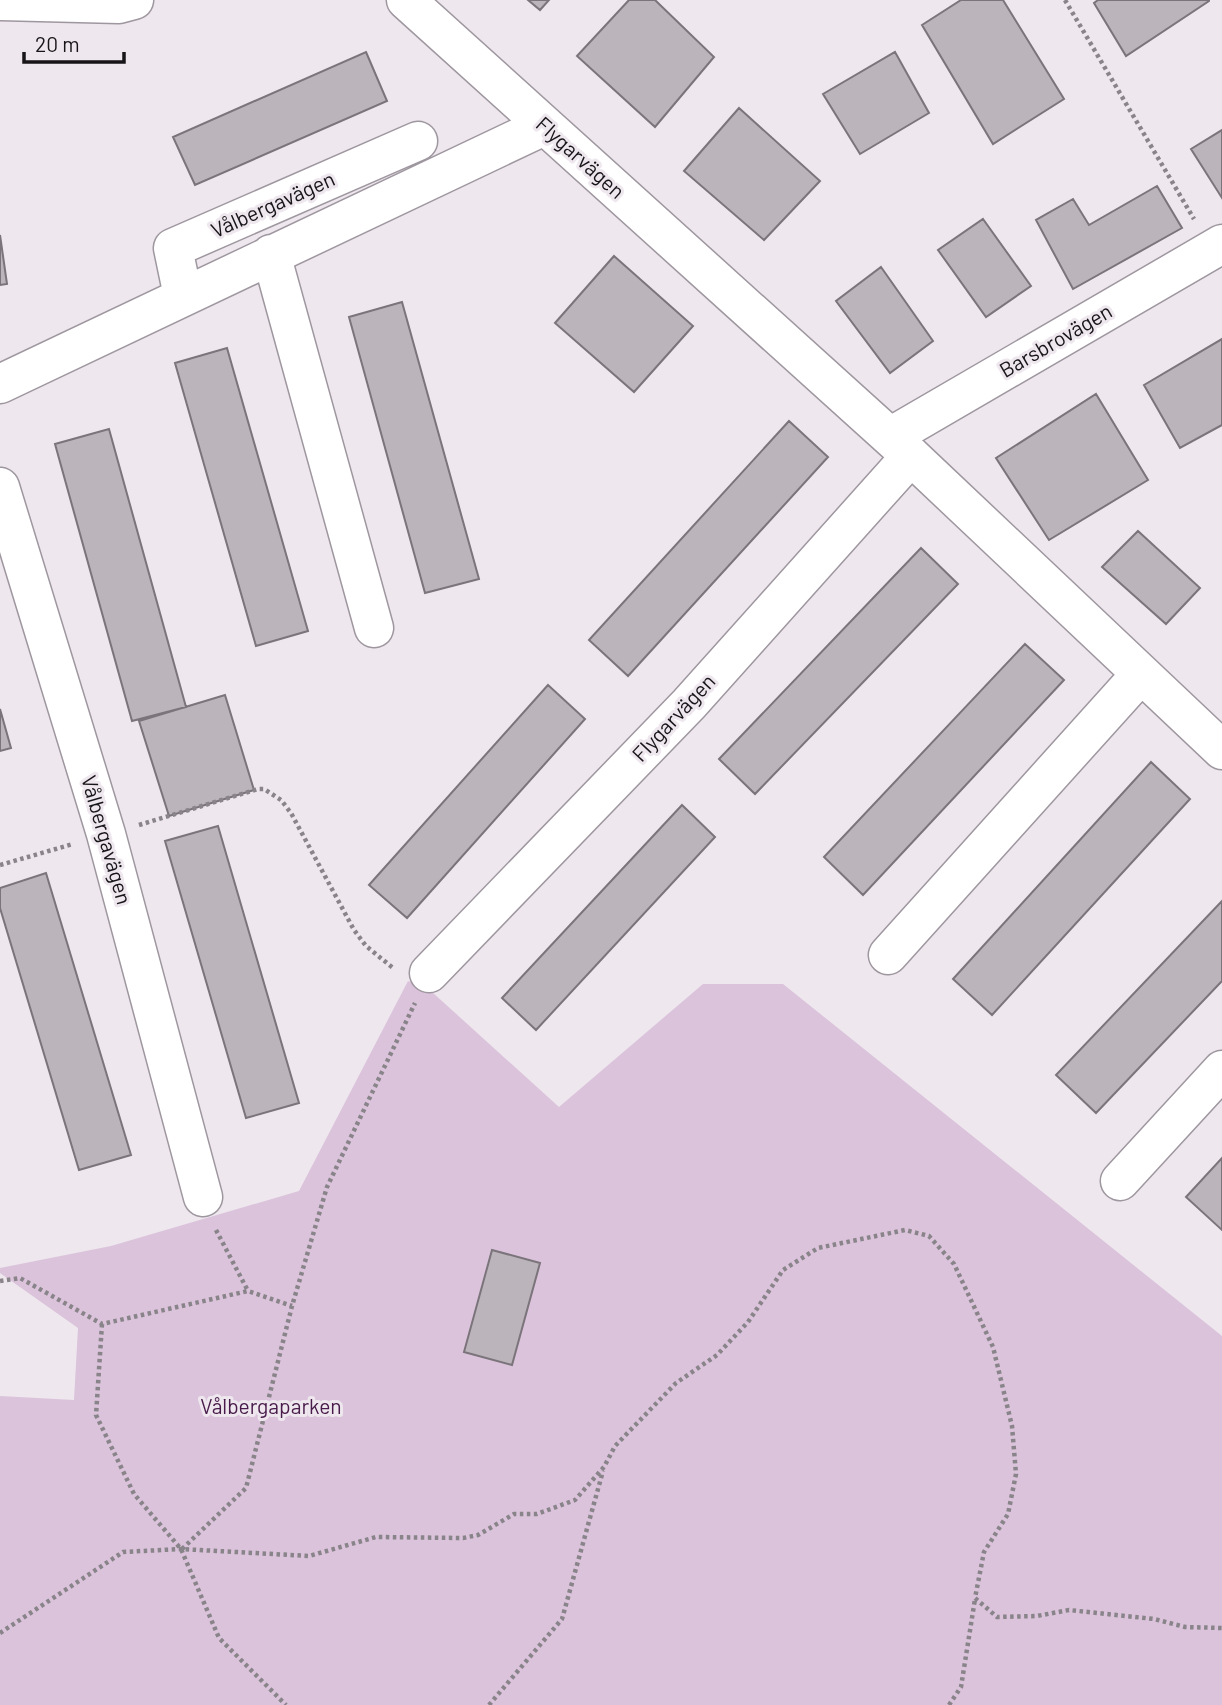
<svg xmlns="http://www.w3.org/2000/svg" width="1222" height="1705" font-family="Barlow,sans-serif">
	<rect width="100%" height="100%" fill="#eee7ee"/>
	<path fill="#dac3db" d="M408 981 432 992 559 1107 703 984H783L1222 1336V1705H0V1396L74 1400 78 1328 0 1273V1268L111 1246 299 1191Z"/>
	<path fill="#bbb4bb" stroke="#7b747b" stroke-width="2" d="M528 0H549L540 10Z
		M629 0H655L714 57 655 127 577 56Z
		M961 0H1003L1064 99 993 144 922 25Z
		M1098 0H1209V1L1126 56 1094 3Z
		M366 52 387 101 195 185 173 137Z
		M895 52 929 113 860 154 823 94Z
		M739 108 820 181 764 240 684 171Z
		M1222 130V198L1191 149Z
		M1157 186 1182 228 1073 289 1036 220 1073 199 1089 225Z
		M983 219 1031 286 986 317 938 250Z
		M0 235 7 284 0 285Z
		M614 256 693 326 634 392 555 323Z
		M881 267 933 341 890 373 836 301Z
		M402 302 479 579 425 593 349 317Z
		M1222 339V425L1180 448 1144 385Z
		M227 348 308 631 256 646 175 363Z
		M1096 394 1148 480 1049 540 996 458Z
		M789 421 828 457 628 676 589 640Z
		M109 429 186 707 132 721 55 444Z
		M1138 531 1200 588 1166 624 1102 567Z
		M921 548 958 584 755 794 719 759Z
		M1025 644 1064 680 863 895 824 857Z
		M548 685 585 719 407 918 369 885Z
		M225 695 254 790 169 816 139 721Z
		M0 709 11 748 0 751Z
		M1151 762 1190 799 992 1015 953 979Z
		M682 805 715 837 536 1030 502 998Z
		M218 826 299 1103 246 1118 165 841Z
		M46 873 131 1155 79 1170 0 908V888Z
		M1222 901V981L1096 1113 1056 1075Z
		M1222 1158V1230L1186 1197Z
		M492 1250 540 1263 512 1365 464 1352Z"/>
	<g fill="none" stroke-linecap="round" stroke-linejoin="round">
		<g stroke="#9f979f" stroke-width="41">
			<path id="minor" d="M406 0 911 456 1222 750
				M0 1 119 4 134 0
				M271 254 374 628
				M183 296 173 248 418 141
				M0 384 544 126
				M890 437 1222 244
				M0 487 106 834 203 1197
				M888 955 1141 674
				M429 973 689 704 911 456
				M1120 1181 1222 1070"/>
		</g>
		<path stroke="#898489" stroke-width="4.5" stroke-dasharray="3.5 3.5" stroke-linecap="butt" d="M1065 0 1194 219
			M139 825 258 789H264L281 800 291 813 354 930 366 946 393 968
			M0 865 73 844
			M216 1230 248 1291
			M0 1281 20 1278 102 1324 248 1291 292 1306
			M102 1324 96 1415 134 1494 181 1549 219 1638 286 1705
			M182 1549 246 1488 292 1306 327 1187 415 1003
			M0 1633 123 1552 181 1549 309 1556 376 1537 463 1538 478 1535 514 1514H537L575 1500 604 1467 615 1446 676 1383 717 1355 748 1322 783 1270 818 1248 905 1230 929 1236 954 1264 993 1347 1012 1426 1016 1474 1008 1514 984 1552 975 1598 997 1617 1037 1616 1069 1610 1154 1619 1185 1627 1222 1628
			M489 1705 562 1619 603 1471
			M949 1705 961 1687 975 1599"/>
		<use href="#minor" stroke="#fff" stroke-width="38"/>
	</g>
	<g text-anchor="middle" stroke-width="6" stroke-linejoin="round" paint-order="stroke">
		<g font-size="21" fill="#171517" stroke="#eee7ee">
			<text transform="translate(580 158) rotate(42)" y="7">Flygarvägen</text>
			<text transform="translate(273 205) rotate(-24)" y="7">Vålbergavägen</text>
			<text transform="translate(1056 341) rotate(-30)" y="7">Barsbrovägen</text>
			<text transform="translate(674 718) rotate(-47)" y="7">Flygarvägen</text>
			<text transform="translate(106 840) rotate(74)" y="7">Vålbergavägen</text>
		</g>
		<g font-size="21" fill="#481b4a" stroke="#eee7ee">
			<text x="271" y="1414">Vålbergaparken</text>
		</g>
	</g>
	<path d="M24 52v10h100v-10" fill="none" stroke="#171517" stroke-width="3.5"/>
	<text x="35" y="52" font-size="21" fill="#171517" stroke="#eee7ee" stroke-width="5" paint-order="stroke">20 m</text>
</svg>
